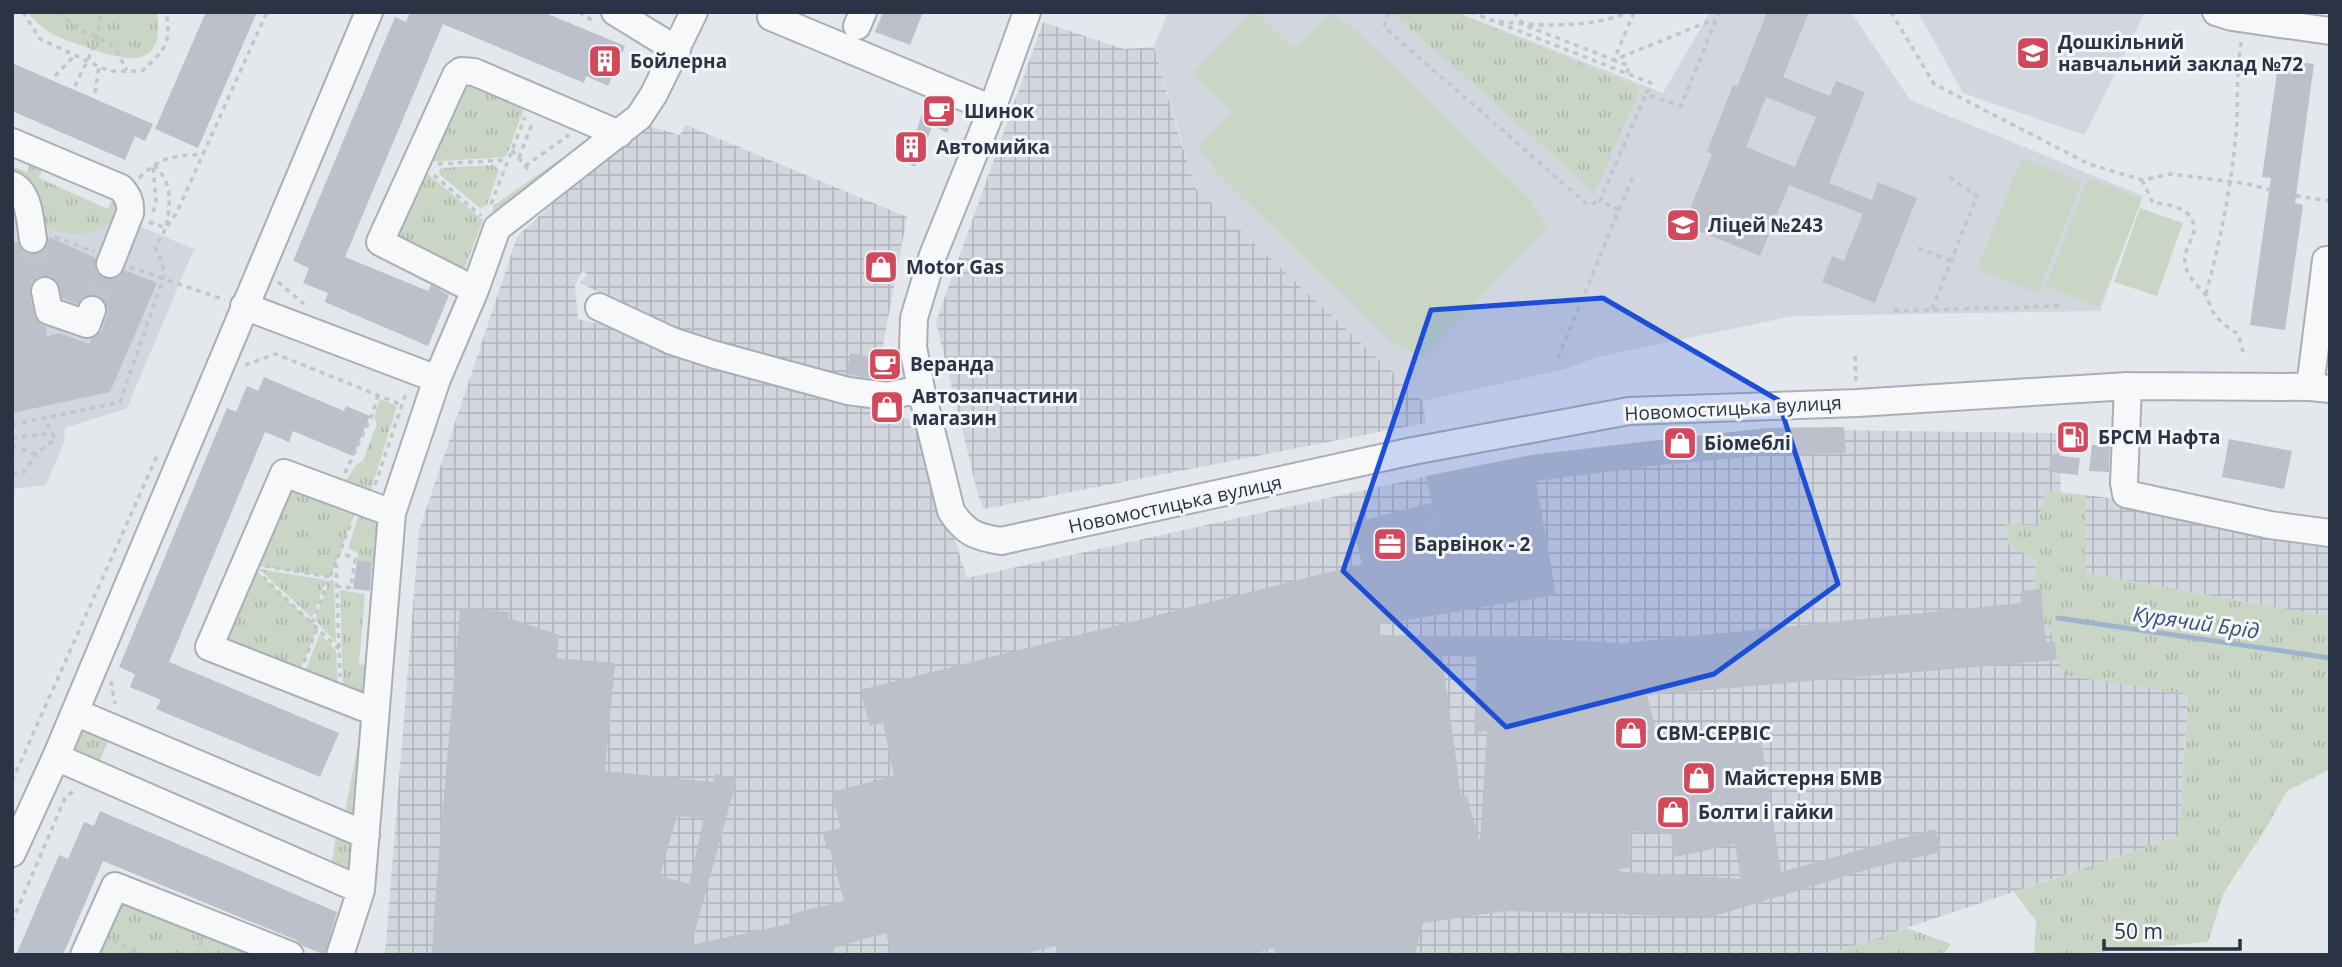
<svg xmlns="http://www.w3.org/2000/svg" width="2342" height="967" font-family="'Open Sans',sans-serif">
	<defs>
		<pattern id="industrial-grid" width="8" height="8" patternUnits="userSpaceOnUse" patternTransform="scale(1.75)"><rect width="8" height="8" fill="#d2d6de"/><path d="M0 4h8M4 0v8" fill="none" stroke="#b4b8c0"/></pattern>
		<pattern id="grass-tufts" width="24" height="20" patternUnits="userSpaceOnUse" patternTransform="scale(1.75)"><rect width="24" height="20" fill="#c9d6c5"/><path d="M3 7l-1-3M5 7V3M7 7l1-3M15 17l-1-3M17 17v-4M19 17l1-3" fill="none" stroke="#adb8ab"/></pattern>
	</defs>
	<rect width="100%" height="100%" fill="#e4e7ec"/>
	<path fill="#d2d6de" d="M1168 12H1457L1663 93 1710 12H1851L1910 100 2143 196 2100 311 1793 316 1597 357 1565 369 1423 401 1196 189 1154 47Z
		M1918 12H2145L2085 135 1963 93Z
		M12 173 194 249 127 408 65 428 64 442 46 485 12 489Z"/>
	<path fill="url(#industrial-grid)" d="M1043 22 1124 49 1154 47 1178 132 1196 189 1423 401 1426 423 984 509 978 495 936 322Z
		M638 123 680 135 686 125 907 217 874 393 711 347 580 283 587 274 582 271 575 286 578 319 646 334 729 373 877 408 918 423 967 578 1419 478 1532 456 1766 429 2059 433 2061 493 2045 491 2038 526 2007 524 2009 545 2036 559 2033 589H2041L2044 620 2055 641 2057 660 2188 687 2179 836 1826 955H385L419 531 517 237Z
		M2086 495 2330 528V617L2086 573Z"/>
	<path fill="url(#grass-tufts)" d="M29 12H157C166 72 124 61 86 47 73 42 57 38 46 30 40 26 35 20 30 16Z
		M1396 12H1455L1640 87 1595 192 1395 15Z
		M466 78 526 104 506 157 427 162Z
		M595 135 596 141 493 212V206Z
		M32 160 44 165 39 178 108 209 114 197 118 199 117 217C90 241 76 234 44 228L32 184 12 173V166L27 172Z
		M494 165 499 170 487 205 480 208 439 174 440 168Z
		M423 170 483 220 462 275 390 238Z
		M380 399 397 406 370 493 344 483 357 464 363 461 377 423 374 417Z
		M288 481 357 508 330 577 253 565Z
		M2045 491 2086 495V573L2330 617V769L2287 791 2265 830 2224 892 2208 942 2068 955H2034L2036 921 2014 892 2179 836 2188 694 2067 676 2057 660 2055 641 2044 620 2041 590H2033L2036 560 2009 545 2006 524 2038 526Z
		M383 512 375 562 357 560 358 553 348 548 359 514Z
		M251 566 317 628 299 673 217 641Z
		M259 569 326 580 312 618Z
		M330 580H334L336 643 315 620Z
		M340 590 365 594 359 664 369 666 367 694 362 697 343 689Z
		M320 634 336 650 338 689 304 674Z
		M85 725 112 733 95 771 73 754Z
		M359 739 364 809 361 815 344 816Z
		M337 831 355 837 358 878 330 873Z
		M123 899 273 955H93Z
		M1907 928 1951 944 1943 955H1826Z"/>
	<path fill="#c9d6c5" d="M1252 12H1255L1292 47 1238 105 1330 12 1355 30 1528 197 1547 227 1424 357 1394 344 1218 174 1199 146 1232 112 1192 75Z
		M2022 158 2082 182 2038 293 1977 269Z
		M2088 178 2142 199 2099 307 2046 286Z
		M2140 208 2183 223 2157 296 2114 282Z"/>
	<g fill="none" stroke-linecap="round" stroke-linejoin="round">
		<path stroke="#9fb4cc" stroke-width="5" d="M2058 618 2330 658"/>
	</g>
	<path fill="#bbc0ca" fill-rule="evenodd" d="M206 12H257L198 148 155 129Z
		M410 12H543L625 46 608 86 586 76 584 83 443 24 345 257 428 291 431 285 449 295 428 346 325 302 328 293 303 283 309 268 293 261 395 17 406 22Z
		M883 12H923L910 45 875 32Z
		M1767 12H1809L1783 77 1830 96 1836 81 1865 92 1829 183 1872 200 1878 182 1917 198 1875 303 1822 282 1832 256 1844 261 1863 214 1789 185 1760 256 1684 225 1712 154 1707 152 1733 85 1737 87ZM1766 97 1816 117 1795 167 1746 147Z
		M2279 59 2314 64 2295 203 2303 205 2285 330 2250 325 2271 178 2262 177Z
		M12 63 153 124 145 141 135 136 125 160 12 111Z
		M927 99 955 111 947 133 933 125 915 167 893 155 905 131 915 135Z
		M49 237 96 258 95 267 97 273 104 278 113 279 120 276 124 270 157 283 110 392 12 413V243L18 242 27 253 36 254 42 252 47 245ZM41 276H49L56 280 62 298 78 304 82 298 90 294 98 295 104 300 108 308 107 315 102 330 91 339 89 344 60 333 47 336 46 327 38 322 34 315 30 294V285L35 279Z
		M850 353 879 358 876 379 847 374Z
		M264 377 344 411 346 406 370 416 353 456 293 431 289 442 265 432 169 662 339 733 320 777 156 709 161 700 130 687 135 674 119 667 227 408 236 412 247 386 258 391Z
		M1844 427 1846 453 1765 455 1652 466 1536 481 1556 595 1378 625 1379 635 1508 637 1623 643 2021 603 2020 591 2041 589 2046 642 2055 641 2057 660 1647 695 1656 730 1700 727 1701 734 1759 725 1781 872 1935 829 1941 852 1876 867 1711 917 1505 911 1423 923 1415 955H1275L1274 948 1250 955H1057L1056 946 1018 955H891L886 933 833 948 835 955H432L434 913 460 608 509 612 508 618 559 635 557 658 615 663 605 771 713 782 715 774 737 779 691 945 793 923 791 914 844 901 830 849 827 850 823 832 841 828 831 792 894 776 883 723 870 726 860 690 1362 564 1352 523 1432 503 1426 476 1531 455 1650 441 1767 428ZM1442 656 1477 657 1474 734 1487 731 1480 843 1467 796H1461ZM677 816 704 818 689 884 660 876ZM1629 831 1671 834 1675 857 1735 844 1741 879 1614 871 1630 867Z
		M2099 437H2110L2109 472 2089 471 2092 445H2099Z
		M2229 439 2292 451 2284 489 2222 477Z
		M2051 455 2080 458 2078 475 2049 472Z
		M357 560 372 562 370 591 353 589Z
		M100 811 337 912 325 955 303 946 296 940 103 861 63 955H16L59 855 68 859 84 822 94 826Z"/>
	<g fill="none" stroke-linecap="round" stroke-linejoin="round">
		<path stroke="#bfc3cb" stroke-width="26" stroke-dasharray="26 13" stroke-linecap="butt" d="M33 239 45 291
			M92 310 110 264"/>
		<g stroke="#a9aeb7" stroke-width="30">
			<path id="minor" d="M615 12 677 50
				M1027 12 992 109 933 255 914 318 913 347 921 389 951 511C965 533 976 537 1001 541L1413 451 1629 411 1857 403 2128 386 2310 387 2330 389
				M2216 12 2232 17 2330 31
				M771 17 992 109
				M857 26 863 12
				M12 142 121 188C128 196 131 202 130 213L110 264
				M12 185C30 193 30 222 33 239
				M475 290 380 242 456 75 461 71 474 72 619 134
				M45 291 49 311 87 324 92 310
				M244 306 437 379
				M599 307 672 341 712 354 848 391 887 396 921 389
				M2128 386 2124 483 2126 494 2270 525 2330 533
				M2310 387 2326 260
				M75 712 366 835
				M375 712 209 647 284 473 392 513
				M56 757 361 890
				M12 853 56 757 369 12
				M84 955 115 886 290 955
				M340 955 361 890 392 513 437 379 475 290 497 228 639 117 654 94 694 12"/>
		</g>
		<path stroke="#c2c5cb" stroke-width="3.5" stroke-dasharray="5 5" stroke-linecap="butt" d="M23 12 40 39 109 71H142C164 51 172 43 166 12
			M59 12 77 29 97 37 114 47 127 70
			M579 12 595 22
			M1388 12 1384 27 1588 205 1600 201
			M1471 12 1651 83 1646 94 1681 106 1719 12
			M1514 12 1524 25 1614 60 1715 19
			M1891 12 1934 84 2089 164 2142 180 2172 174 2248 184 2290 195 2330 201
			M1499 21C1535 27 1594 28 1628 12
			M1627 73 1629 66 1614 60 1634 12
			M55 76 75 55
			M75 86C85 63 103 38 99 12
			M95 93 99 66
			M512 150 531 173
			M519 158 533 121
			M438 164 507 160
			M525 166 569 135
			M434 175 481 216
			M139 178C163 155 171 157 203 154
			M2142 180 2153 203C2169 204 2195 208 2194 230 2194 239 2184 248 2185 261 2185 274 2195 283 2204 293 2209 298 2209 306 2213 312 2219 321 2228 328 2238 334L2243 352
			M491 204 525 117
			M1619 210 1600 201 1646 94
			M153 212 156 203 153 164C174 183 170 203 166 228L177 212 267 12
			M55 237 94 252
			M1918 248 1951 261
			M130 267 225 300
			M278 282 304 304
			M2206 294C2221 238 2233 179 2237 120 2238 93 2236 66 2242 40
			M1932 309 1977 196 1946 175
			M1894 311 2059 306
			M1855 356 1856 383
			M1558 358 1633 176
			M245 365 276 354 402 405
			M12 425 120 402 163 279V263L155 248 166 228 149 222
			M12 438 52 433
			M12 446 36 454
			M345 473 372 415 378 395
			M12 474 24 472 36 454 55 439 44 418
			M375 485 407 390
			M1428 525 1437 524 1436 520 1441 513
			M336 563 340 677
			M265 566 330 577
			M263 577 339 649
			M336 586 351 588 355 559 340 552
			M312 623 352 521
			M304 662 317 628
			M111 681 115 704
			M12 781 157 456
			M12 922 65 798 77 788
			M113 941 145 955
			M196 955 202 941"/>
		<use href="#minor" stroke="#f7f8fa" stroke-width="26"/>
	</g>
	<path fill="#1d4ed8" fill-opacity="0.2" stroke="#1d4ed8" stroke-width="5" stroke-linejoin="round" d="M1603 298 1778 400 1838 584 1714 674 1506 727 1343 571 1431 310Z"/>
	<defs>
		<g id="school-square" transform="scale(1.75)"><rect x="-9" y="-9" width="18" height="18" rx="4" fill="#d1495b" stroke="#f4f6f9"/><path d="M0-5L7-2L0 1L-7-2ZM-4 1L0 2.5L4 1V4Q0 6-4 4Z" fill="#fff"/></g>
		<g id="building-square" transform="scale(1.75)"><rect x="-9" y="-9" width="18" height="18" rx="4" fill="#d1495b" stroke="#f4f6f9"/><path d="M-4-6H4V6H1V3H-1V6H-4ZM-2.5-4.3h1.7v1.8h-1.7ZM.8-4.3h1.7v1.8H.8ZM-2.5-1h1.7V.8h-1.7ZM.8-1h1.7V.8H.8Z" fill="#fff"/></g>
		<g id="cafe-square" transform="scale(1.75)"><rect x="-9" y="-9" width="18" height="18" rx="4" fill="#d1495b" stroke="#f4f6f9"/><path d="M-5.5-4.5H6V0H3Q3 3.5 0 3.5H-2.5Q-5.5 3.5-5.5 0ZM3-3.2v2h1.7v-2ZM-6 4.5H4V6H-6Z" fill="#fff"/></g>
		<g id="shop-square" transform="scale(1.75)"><rect x="-9" y="-9" width="18" height="18" rx="4" fill="#d1495b" stroke="#f4f6f9"/><path d="M-5-2.5h2.3a2.7 3.5 0 0 1 5.4 0H5L5.5 6h-11ZM-1.5-2.5h3a1.5 2.3 0 0 0-3 0Z" fill="#fff"/></g>
		<g id="fuel-square" transform="scale(1.75)"><rect x="-9" y="-9" width="18" height="18" rx="4" fill="#d1495b" stroke="#f4f6f9"/><path d="M-5.5-6h7V0h2V4h1.3V-2.5L3-4.5l.8-.8L6-3V5H2.5V1h-1V6h-7ZM-4.2-4.7v3.2H.2V-4.7Z" fill="#fff"/></g>
		<g id="office-square" transform="scale(1.75)"><rect x="-9" y="-9" width="18" height="18" rx="4" fill="#d1495b" stroke="#f4f6f9"/><path d="M-6-3h4V-5.5h4V-3h4V5H-6ZM-1-4.5V-3h2v-1.5ZM-6 0V1H6V0Z" fill="#fff"/></g>
	</defs>
	<g fill-rule="evenodd">
		<use href="#school-square" x="2033" y="53"/>
		<use href="#building-square" x="605" y="61"/>
		<use href="#cafe-square" x="939" y="111"/>
		<use href="#building-square" x="911" y="147"/>
		<use href="#school-square" x="1683" y="225"/>
		<use href="#shop-square" x="881" y="267"/>
		<use href="#cafe-square" x="885" y="364"/>
		<use href="#shop-square" x="887" y="407"/>
		<use href="#fuel-square" x="2073" y="437"/>
		<use href="#shop-square" x="1680" y="443"/>
		<use href="#office-square" x="1390" y="544"/>
		<use href="#shop-square" x="1631" y="733"/>
		<use href="#shop-square" x="1699" y="778"/>
		<use href="#shop-square" x="1673" y="812"/>
	</g>
	<g text-anchor="middle" stroke-width="6" stroke-linejoin="round" paint-order="stroke">
		<g font-size="19" font-weight="bold" fill="#2b3445" stroke="#f4f6f9" text-anchor="start">
			<text x="2058" y="49">Дошкільний<tspan x="2058" dy="22">навчальний заклад №72</tspan></text>
			<text x="630" y="68">Бойлерна</text>
			<text x="964" y="118">Шинок</text>
			<text x="936" y="154">Автомийка</text>
			<text x="1708" y="232">Ліцей №243</text>
			<text x="906" y="274">Motor Gas</text>
			<text x="910" y="371">Веранда</text>
			<text x="912" y="403">Автозапчастини<tspan x="912" dy="22">магазин</tspan></text>
			<text x="2098" y="444">БРСМ Нафта</text>
			<text x="1704" y="450">Біомеблі</text>
			<text x="1414" y="551">Барвінок - 2</text>
			<text x="1656" y="740">СВМ-СЕРВІС</text>
			<text x="1724" y="785">Майстерня БМВ</text>
			<text x="1698" y="819">Болти і гайки</text>
		</g>
		<g font-size="19" fill="#2b3445" stroke="#f4f6f9">
			<text transform="translate(1733 408) rotate(-3)" y="7">Новомостицька вулиця</text>
			<text transform="translate(1175 504) rotate(-12)" y="7">Новомостицька вулиця</text>
		</g>
		<g font-size="21" font-style="italic" fill="#34527a" stroke="#f4f6f9">
			<text transform="translate(2196 623) rotate(8)" y="7">Курячий Брід</text>
		</g>
	</g>
	<rect width="2342" height="967" fill="none" stroke="#2b3445" stroke-width="28"/>
	<path d="M2104 939v10h136v-10" fill="none" stroke="#2b3445" stroke-width="3.5"/>
	<text x="2114" y="939" font-size="21" fill="#2b3445" stroke="#f4f6f9" stroke-width="5" paint-order="stroke">50 m</text>
</svg>
